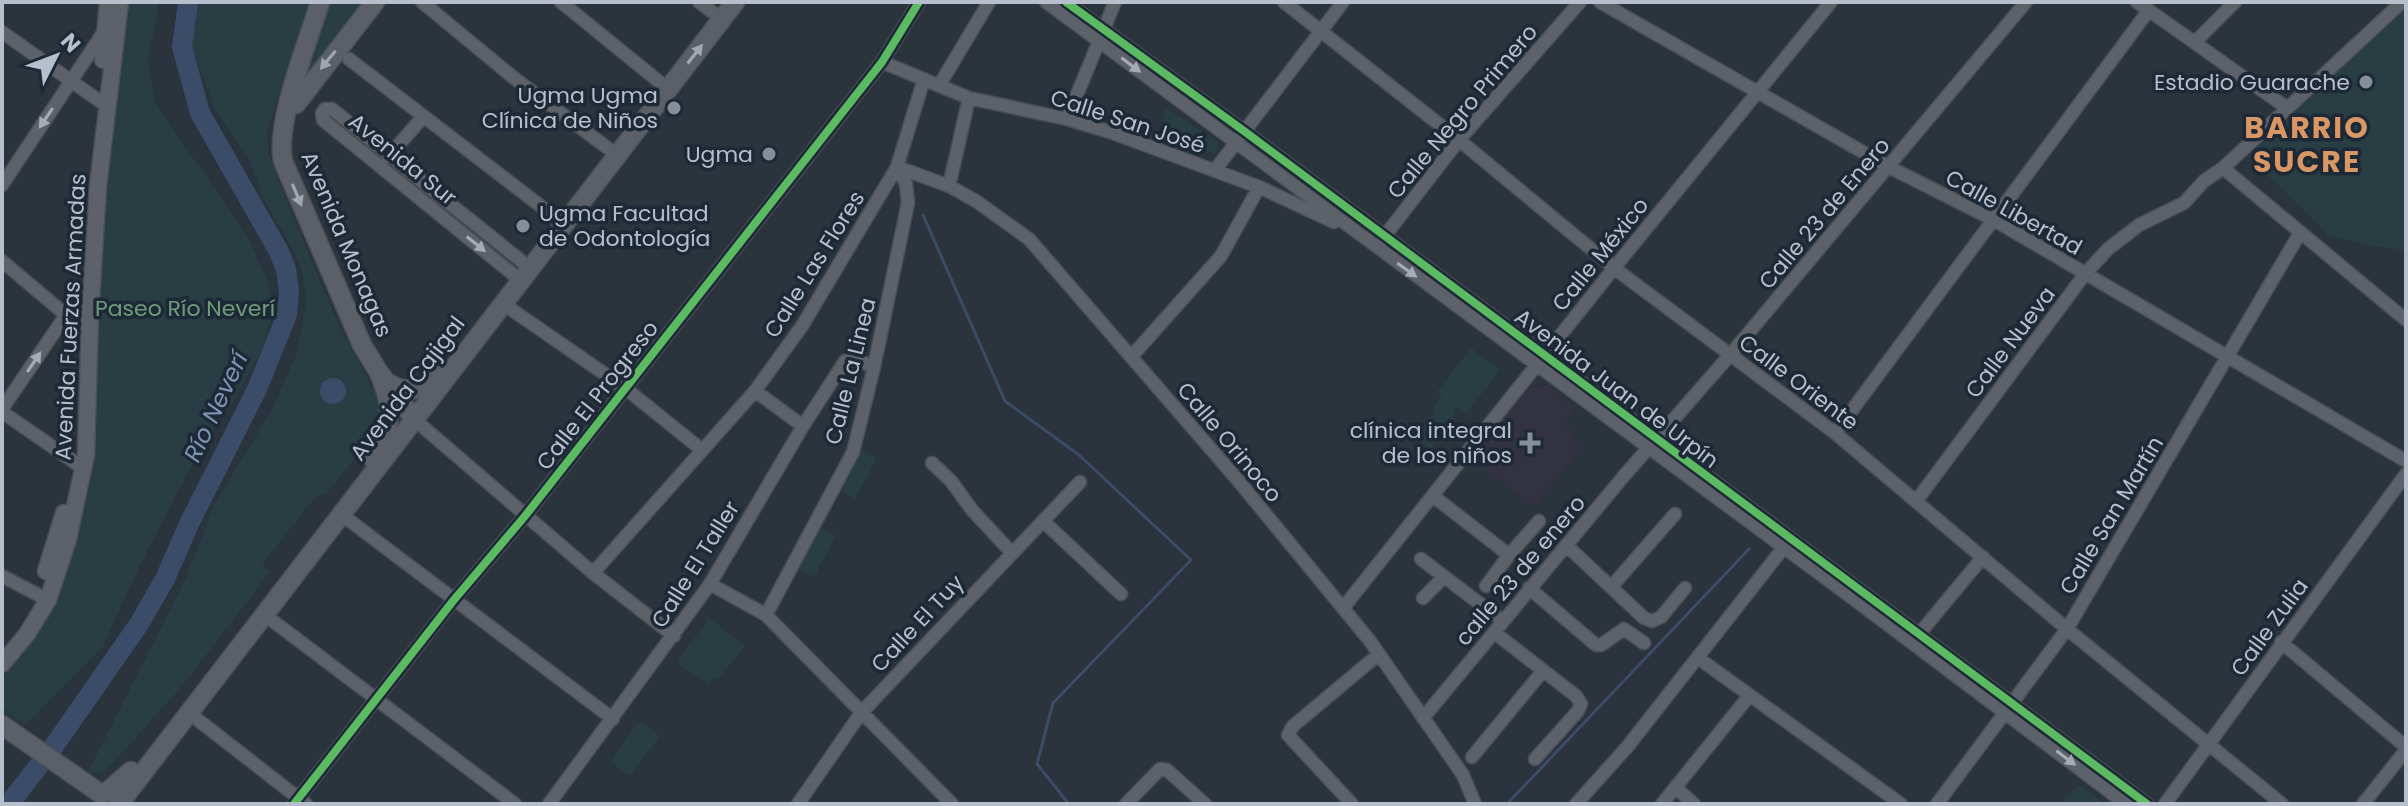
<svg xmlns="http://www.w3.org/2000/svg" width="2408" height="806" font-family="Poppins,sans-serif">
	<rect width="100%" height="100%" fill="#2b333c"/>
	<path fill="#333241" d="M1549 385 1576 408 1564 424 1576 434 1572 440 1582 447 1535 507 1471 459 1528 388Z"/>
	<path fill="#283e42" d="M128 2H159L148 62 155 103 247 235 268 282 274 312 262 350 231 406 204 442 143 559 102 648 26 725 2 708V680L17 657 56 607 74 548 97 428V322L103 195 116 114Z
		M196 2H309L266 135 270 159 299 231 340 328 379 400 380 415 373 436 327 493 315 497 262 565 270 572 183 685 105 772 87 774 185 580 214 505 270 413 295 358 306 308 303 274 293 249 264 201 248 157 215 110 192 47Z
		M327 2H363L302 81Z
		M2406 8V250L2371 246 2330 236 2248 156Z
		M1166 108 1220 143 1215 153 1157 141Z
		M1471 348 1500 370 1466 414 1456 407 1454 410 1457 413 1430 449 1415 437 1435 411 1432 408 1442 396 1437 392Z
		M862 450 877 458 855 499 840 491Z
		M820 528 836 536 814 577 799 569Z
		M709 618 745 645 717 681 713 678 708 685 677 662Z
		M639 721 660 736 630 776 610 762Z
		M2079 785 2105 804H2061Z"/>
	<path fill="#3a4c67" d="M320 391a13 13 0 1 1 26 0a13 13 0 1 1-26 0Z"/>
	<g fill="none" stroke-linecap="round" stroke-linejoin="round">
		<path stroke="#3a4c67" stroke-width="3" d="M923 215 1005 401 1079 455 1191 560 1053 703 1037 764 1069 804
			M1507 804 1749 549"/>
		<path stroke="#3a4c67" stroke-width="20" d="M9 804 54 746 139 624 165 579 189 524 257 389 287 315 289 292 286 269 278 250 200 113 182 47 188 2"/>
		<g stroke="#4a4f56" stroke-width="15">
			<path id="minor" d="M422 2 514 78 617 155
				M561 2 668 89
				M699 2 722 19
				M1046 2 1851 597 2126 804
				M1066 2 1244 131 2147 804
				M1284 2 1459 140 1614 268 1835 433 2067 629 2282 804
				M1600 2 1889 167 1994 220 2406 461
				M2137 2 2287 108
				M2 32 108 107
				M2195 42 2235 2
				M349 59 564 224
				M882 62 969 98 1067 119 1113 133 1259 187 1334 222
				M940 84 989 2
				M1067 119 1115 2
				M388 157 423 117
				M897 167 949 186 976 201 1029 239 1236 478 1370 641 1463 775 1475 804
				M2223 168 2406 320
				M1215 170 1343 2
				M2 185 105 30
				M949 186 969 98
				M1380 242 1459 140 1580 2
				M2 261 66 315 90 317
				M520 280 323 120 322 113 325 109H332L530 268
				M502 303 625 388 702 450
				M1131 357 1221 256 1259 187
				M755 391 803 426
				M2 409 66 315
				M2 412 83 468
				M415 420 593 573 674 636
				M1835 433 2149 10
				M932 463 951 481 972 510 1011 552
				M1433 496 1509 555 1539 521
				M1917 500 2085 274 2108 249 2139 225 2184 203 2204 181 2223 168 2402 2
				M342 515 613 719
				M1043 521 1121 594
				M1566 545 1644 618 1652 621 1661 617 1685 588
				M1421 559 1496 616
				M593 573 755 391 802 326 897 167 924 79
				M2 576 48 600
				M710 584 766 615 952 804
				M1486 586 1509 555
				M1612 586 1675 514
				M1529 588 1596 645H1601L1624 629 1644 643
				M1423 598 1444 577
				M1343 608 1614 268 1831 2
				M265 615 515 804
				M766 615 853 452 874 367 908 203 906 184 897 167
				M1495 633 1576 696 1581 704 1578 711 1535 759
				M1914 640 1983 557
				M2281 642 2406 747
				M1698 658 1901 804
				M189 713 306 804
				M1423 718 1623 477 1730 355 2026 2
				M1472 757 1542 672
				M1676 788 1694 804
				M294 804 453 601 525 516 882 62 919 2
				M549 804 710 584 803 426 845 361 857 360 874 367
				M798 804 861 713 1080 482
				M1126 804 1160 769 1167 770 1205 804
				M1352 804 1288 735 1293 726 1379 654
				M1576 804 1628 746 1788 542
				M1662 804 1749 696
				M1937 804 2067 629 2300 233
				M2165 804 2406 474
				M2363 804 2406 750"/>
		</g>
		<g stroke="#4a4f56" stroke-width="19">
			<path id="tertiary" d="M103 60 108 2
				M46 571 64 513
				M2 664 27 634 48 600 68 539 86 455 90 317 98 186 120 2"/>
		</g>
		<g stroke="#4a4f56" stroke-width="21">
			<path id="secondary" d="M320 2C308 42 275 122 283 161L362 345 378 371 415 420
				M296 104 375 2
				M388 383C412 397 424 388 442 371
				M371 457C394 425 394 406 378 371
				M2 725 101 794 107 792 131 771
				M119 804 735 2"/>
		</g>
		<use href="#minor" stroke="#5d6169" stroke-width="12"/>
		<use href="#tertiary" stroke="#5d6169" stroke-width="16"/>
		<use href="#secondary" stroke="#5b6068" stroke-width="18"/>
		<g stroke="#1e2937" stroke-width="13">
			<path id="cycleway" d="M1066 2 1244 131 2147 804
				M294 804 453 601 525 516 882 62 919 2"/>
		</g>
		<use href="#cycleway" stroke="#5cba63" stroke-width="8"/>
	</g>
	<defs><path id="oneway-solid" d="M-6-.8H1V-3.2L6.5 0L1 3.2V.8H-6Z" transform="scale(2)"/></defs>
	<g fill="#a0a7b3">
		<use href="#oneway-solid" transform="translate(695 54) rotate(-52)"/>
		<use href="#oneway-solid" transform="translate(328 60) rotate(129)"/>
		<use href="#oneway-solid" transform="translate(297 195) rotate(67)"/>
	</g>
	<g fill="#a5acb8">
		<use href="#oneway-solid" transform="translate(1131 65) rotate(37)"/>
		<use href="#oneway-solid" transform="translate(46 118) rotate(124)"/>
		<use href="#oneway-solid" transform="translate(476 244) rotate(39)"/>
		<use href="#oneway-solid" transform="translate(1407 270) rotate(36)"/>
		<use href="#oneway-solid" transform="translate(34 362) rotate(-56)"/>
		<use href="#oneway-solid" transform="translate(2066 758) rotate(37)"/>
	</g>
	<g fill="#868e9a" stroke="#1e2937" stroke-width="3">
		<circle cx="2366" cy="82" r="8"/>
		<circle cx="674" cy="108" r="8"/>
		<circle cx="769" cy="154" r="8"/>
		<circle cx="523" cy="226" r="8"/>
		<path d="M1526 431h8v8h8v8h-8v8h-8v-8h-8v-8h8z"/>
	</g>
	<g text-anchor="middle" stroke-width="7" stroke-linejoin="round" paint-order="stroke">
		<g font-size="22" fill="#b7bfcc" stroke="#1e2937" text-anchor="end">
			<text x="2350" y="90">Estadio Guarache</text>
			<text x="658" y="103">Ugma Ugma<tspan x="658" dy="25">Clínica de Niños</tspan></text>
			<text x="753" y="162">Ugma</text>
			<text x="539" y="221" text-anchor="start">Ugma Facultad<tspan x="539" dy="25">de Odontología</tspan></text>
			<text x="1512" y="438">clínica integral<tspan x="1512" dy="25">de los niños</tspan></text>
		</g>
		<g font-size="22" fill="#b7bfcc" stroke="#1e2937">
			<text transform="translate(1462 111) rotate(-50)" y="8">Calle Negro Primero</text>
			<text transform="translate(1128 121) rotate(18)" y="8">Calle San José</text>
			<text transform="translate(403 159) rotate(39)" y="8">Avenida Sur</text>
			<text transform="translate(2014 212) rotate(29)" y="8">Calle Libertad</text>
			<text transform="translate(1824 213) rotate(-50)" y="8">Calle 23 de Enero</text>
			<text transform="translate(347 244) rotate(67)" y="8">Avenida Monagas</text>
			<text transform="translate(1600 254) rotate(-51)" y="8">Calle México</text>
			<text transform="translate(814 264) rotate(-58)" y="8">Calle Las Flores</text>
			<text transform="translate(70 317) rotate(-87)" y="8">Avenida Fuerzas Armadas</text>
			<text transform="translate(2010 342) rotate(-53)" y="8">Calle Nueva</text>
			<text transform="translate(850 371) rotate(-76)" y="8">Calle La Linea</text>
			<text transform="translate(1799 382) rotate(37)" y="8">Calle Oriente</text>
			<text transform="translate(407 388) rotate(-53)" y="8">Avenida Cajigal</text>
			<text transform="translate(1617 388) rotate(37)" y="8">Avenida Juan de Urpín</text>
			<text transform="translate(597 395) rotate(-52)" y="8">Calle El Progreso</text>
			<text transform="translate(1230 442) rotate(50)" y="8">Calle Orinoco</text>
			<text transform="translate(2111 515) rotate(-59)" y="8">Calle San Martín</text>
			<text transform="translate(695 564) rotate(-58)" y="8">Calle El Taller</text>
			<text transform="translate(1520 570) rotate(-50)" y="8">calle 23 de enero</text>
			<text transform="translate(917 623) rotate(-47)" y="8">Calle El Tuy</text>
			<text transform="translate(2269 627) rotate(-54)" y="8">Calle Zulia</text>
		</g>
		<g font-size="22" fill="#6d9d78" stroke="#1e2937">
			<text x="185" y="316">Paseo Río Neverí</text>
		</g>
		<g font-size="24" font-style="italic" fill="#7d95b3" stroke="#1e2937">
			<text transform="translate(216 407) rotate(-65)" y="8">Río Neverí</text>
		</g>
		<g font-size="30" font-weight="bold" letter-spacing="2" fill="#d99765" stroke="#1e2937">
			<text x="2307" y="138">BARRIO<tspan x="2307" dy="34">SUCRE</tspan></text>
		</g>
	</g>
	<rect width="2408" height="806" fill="none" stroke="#b7bfcc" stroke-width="8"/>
	<g transform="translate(56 56) rotate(48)" stroke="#1e2937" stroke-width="6" paint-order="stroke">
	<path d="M0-6L14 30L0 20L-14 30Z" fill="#b7bfcc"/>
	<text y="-12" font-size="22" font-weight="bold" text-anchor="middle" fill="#b7bfcc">N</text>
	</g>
</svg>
